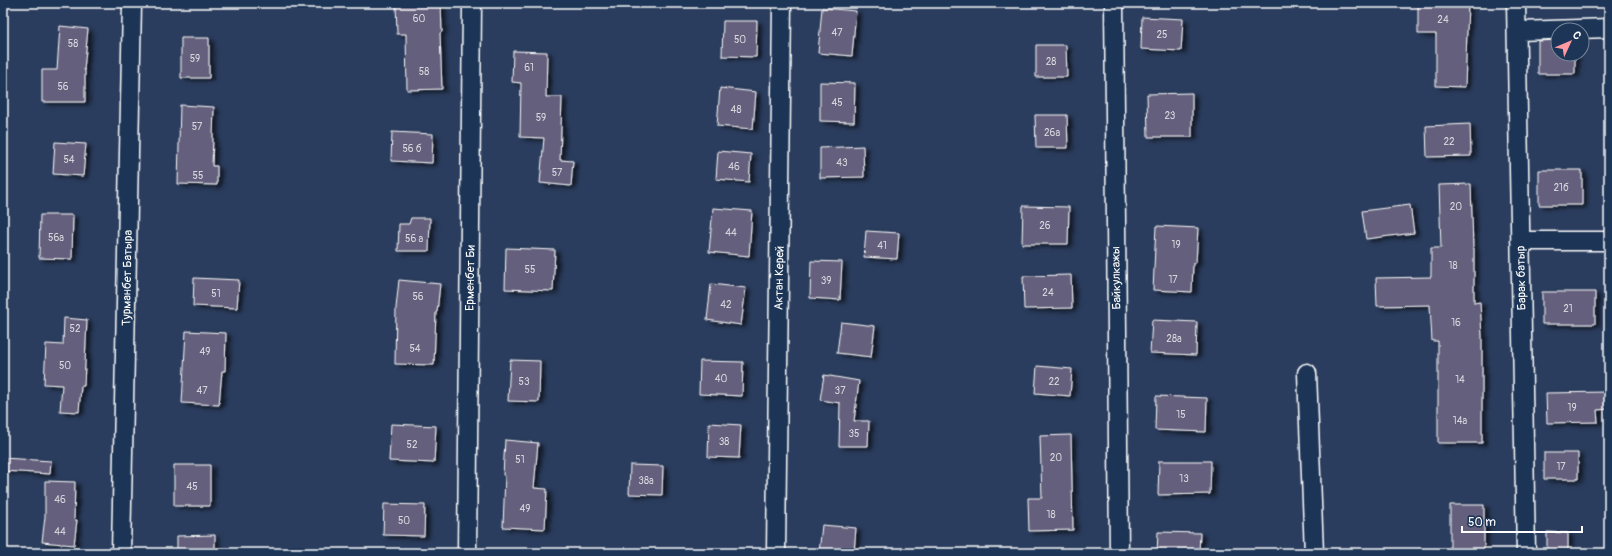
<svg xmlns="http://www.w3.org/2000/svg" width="1612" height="556" font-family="Pangolin,sans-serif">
	<defs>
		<filter id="shadow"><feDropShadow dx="4.5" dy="2.5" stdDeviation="2" flood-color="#0009"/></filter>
	</defs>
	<rect width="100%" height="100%" fill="#2b3d5e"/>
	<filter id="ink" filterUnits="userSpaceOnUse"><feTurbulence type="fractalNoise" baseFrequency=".025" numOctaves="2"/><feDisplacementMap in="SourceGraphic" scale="8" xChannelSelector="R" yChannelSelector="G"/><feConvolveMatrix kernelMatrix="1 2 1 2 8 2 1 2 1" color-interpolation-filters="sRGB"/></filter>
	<g filter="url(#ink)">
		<path fill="#635f7c" stroke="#fff" filter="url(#shadow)" d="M396 3H441L442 32 440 33 442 89 407 90 406 34H397Z
			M1418 3H1468L1465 87 1436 86V34H1418Z
			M822 8 856 11 852 56 818 53Z
			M1142 17 1183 19 1181 51 1141 49Z
			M723 21H757L756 57 722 56Z
			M60 26 88 29 84 70H85V102H42V70H57Z
			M181 38H209V78H181Z
			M1558 40V54H1575V74H1538V41Z
			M1036 45H1066L1067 77H1036Z
			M513 51 547 52 546 97H562L560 160 573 161 571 186 540 183 544 138 520 137 521 83 512 82Z
			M820 82 855 83 854 122 820 121Z
			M720 88 756 92 753 129 717 126Z
			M1192 93V137H1148L1147 94Z
			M180 105 214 107 212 166H217V185L178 184Z
			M1035 115H1067L1068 148H1036Z
			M1470 124 1471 156 1427 157 1426 126Z
			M392 132 433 134 432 163 391 161Z
			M55 142 86 144 83 176 53 174Z
			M863 146 864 177 820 178V148Z
			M718 151 751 154 749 182 716 179Z
			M1539 170H1582V205H1539Z
			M1471 184 1473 248H1474V303L1480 302 1482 336V443H1438V341H1432L1430 305 1377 306 1376 278 1431 277V248H1441L1439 185Z
			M1410 205 1414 233 1366 239 1362 211Z
			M1023 206 1069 207 1068 244H1022Z
			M713 208 752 211 749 256 709 252Z
			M40 215H73L72 259 39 258Z
			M411 218H430L429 251H398L399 224H409Z
			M1156 226 1198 228 1196 263H1193L1192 292 1153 290Z
			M866 231 899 233 897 259 864 257Z
			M506 248 555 250 553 291 505 289Z
			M811 261 842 262 840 300 810 298Z
			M1071 275 1072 308 1024 309 1023 276Z
			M194 278 239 280 237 308 193 306Z
			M399 280 440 284 437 312H436L434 365 395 364 396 308Z
			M711 284 746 288 741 325 707 320Z
			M1542 292H1595V324H1542Z
			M64 318 87 320 84 386H81L79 412 60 411 62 385 44 384 46 344 63 345Z
			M1152 320 1197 322 1196 355 1150 353Z
			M841 322 875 326 871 357 837 353Z
			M186 331 226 333 225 371H222L219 405 182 403Z
			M510 360 540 361 539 402 508 401Z
			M700 361 743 362 742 396 699 394Z
			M1037 366 1072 369 1070 396 1035 393Z
			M824 375 859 381 854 421H869L868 446H839L840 403 820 400Z
			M1609 392V409L1597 410 1598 422 1547 423 1546 393Z
			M1156 396 1207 398 1206 432 1155 430Z
			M709 423 741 425 739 458 708 457Z
			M391 424 436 426 434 463 389 461Z
			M1071 435 1073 530 1029 531 1028 498H1042L1040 436Z
			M505 440 538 443 534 488 547 489 545 529 503 527 505 476 503 475Z
			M1544 453H1578V479H1544Z
			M3 458 51 461 50 474 3 471Z
			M1159 461H1211L1210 494 1158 495Z
			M174 465H210V506H174Z
			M630 465 663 466 662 495 629 494Z
			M45 481 75 482 74 520H77L74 545 42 542 45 517Z
			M384 504 425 505 424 536 383 535Z
			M1450 505H1484V553H1450Z
			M822 525 856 528 854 553H819Z
			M1158 532 1200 533 1199 553H1157Z
			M1547 532 1568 533V553H1547Z
			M215 535V553H177V536Z"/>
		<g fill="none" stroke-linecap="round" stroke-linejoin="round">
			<g stroke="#fff" stroke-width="21">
				<path id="street" d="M1114 3 1119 553
					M1516 3 1526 553
					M1517 31 1609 28
					M1520 241H1609
					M1307 373 1314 553
					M121 553 132 3
					M467 553 472 3
					M776 553 782 3"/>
			</g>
			<use href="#street" stroke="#1d3557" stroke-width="18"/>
		</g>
	</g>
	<g text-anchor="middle" stroke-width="3" stroke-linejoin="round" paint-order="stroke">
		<g font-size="10" fill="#d8d7de">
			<text x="419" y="22">60</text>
			<text x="1443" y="23">24</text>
			<text x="837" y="36">47</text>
			<text x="1162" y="38">25</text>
			<text x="740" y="43">50</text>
			<text x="73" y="47">58</text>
			<text x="195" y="62">59</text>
			<text x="1051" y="65">28</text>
			<text x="529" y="71">61</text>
			<text x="424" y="75">58</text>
			<text x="63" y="90">56</text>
			<text x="837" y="106">45</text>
			<text x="736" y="113">48</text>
			<text x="1170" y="119">23</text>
			<text x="541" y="121">59</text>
			<text x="197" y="130">57</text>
			<text x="1052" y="136">26а</text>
			<text x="1449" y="145">22</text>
			<text x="412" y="152">56 б</text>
			<text x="69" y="163">54</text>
			<text x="842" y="166">43</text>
			<text x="734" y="170">46</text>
			<text x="557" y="176">57</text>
			<text x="198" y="179">55</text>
			<text x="1561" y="191">21б</text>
			<text x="1456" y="210">20</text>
			<text x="1045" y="229">26</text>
			<text x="731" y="236">44</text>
			<text x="56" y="241">56а</text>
			<text x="414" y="242">56 а</text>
			<text x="1176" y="248">19</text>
			<text x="882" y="249">41</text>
			<text x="1453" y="269">18</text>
			<text x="530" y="273">55</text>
			<text x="1173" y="283">17</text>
			<text x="826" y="284">39</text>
			<text x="1048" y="296">24</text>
			<text x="216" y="297">51</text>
			<text x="418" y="300">56</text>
			<text x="726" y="308">42</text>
			<text x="1568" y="312">21</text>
			<text x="1456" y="326">16</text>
			<text x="75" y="332">52</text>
			<text x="1174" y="342">28а</text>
			<text x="415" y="352">54</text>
			<text x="205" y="355">49</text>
			<text x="65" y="369">50</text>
			<text x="721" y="382">40</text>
			<text x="1460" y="383">14</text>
			<text x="524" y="385">53</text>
			<text x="1054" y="385">22</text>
			<text x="202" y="394">47</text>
			<text x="840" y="394">37</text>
			<text x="1572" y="411">19</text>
			<text x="1181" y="418">15</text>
			<text x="1460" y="424">14а</text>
			<text x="854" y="437">35</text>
			<text x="724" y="445">38</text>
			<text x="412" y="448">52</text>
			<text x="1056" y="461">20</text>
			<text x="520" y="463">51</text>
			<text x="1561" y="470">17</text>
			<text x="1184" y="482">13</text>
			<text x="646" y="484">38а</text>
			<text x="192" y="490">45</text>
			<text x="60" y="503">46</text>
			<text x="525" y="512">49</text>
			<text x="1051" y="518">18</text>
			<text x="404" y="524">50</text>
			<text x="60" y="535">44</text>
		</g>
		<g font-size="12" fill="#fff" stroke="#1d3557">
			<text transform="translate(127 278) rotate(-89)" y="4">Турманбет Батыра</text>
			<text transform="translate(470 278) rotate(-89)" y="4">Ерменбет Би</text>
			<text transform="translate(779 278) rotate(-89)" y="4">Актан Керей</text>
			<text transform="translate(1116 278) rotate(-91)" y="4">Байкулкажы</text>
			<text transform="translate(1521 278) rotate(-91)" y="4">Барак батыр</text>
		</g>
	</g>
	<rect width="1612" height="556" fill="none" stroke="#1d3557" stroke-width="16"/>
	<rect x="8" y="8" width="1596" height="540" fill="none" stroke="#fff" stroke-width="1.5" filter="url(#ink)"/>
	<g transform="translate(1570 42) rotate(46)"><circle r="19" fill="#1d3557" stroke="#77869a"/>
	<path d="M0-3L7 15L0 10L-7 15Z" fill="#ff9aa2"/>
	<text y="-6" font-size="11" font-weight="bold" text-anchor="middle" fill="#ffffff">С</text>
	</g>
	<path d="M1462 526v6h120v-6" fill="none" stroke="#ffffff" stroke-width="2"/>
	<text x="1468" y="526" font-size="12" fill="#ffffff" stroke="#1d3557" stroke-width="3" paint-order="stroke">50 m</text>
</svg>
